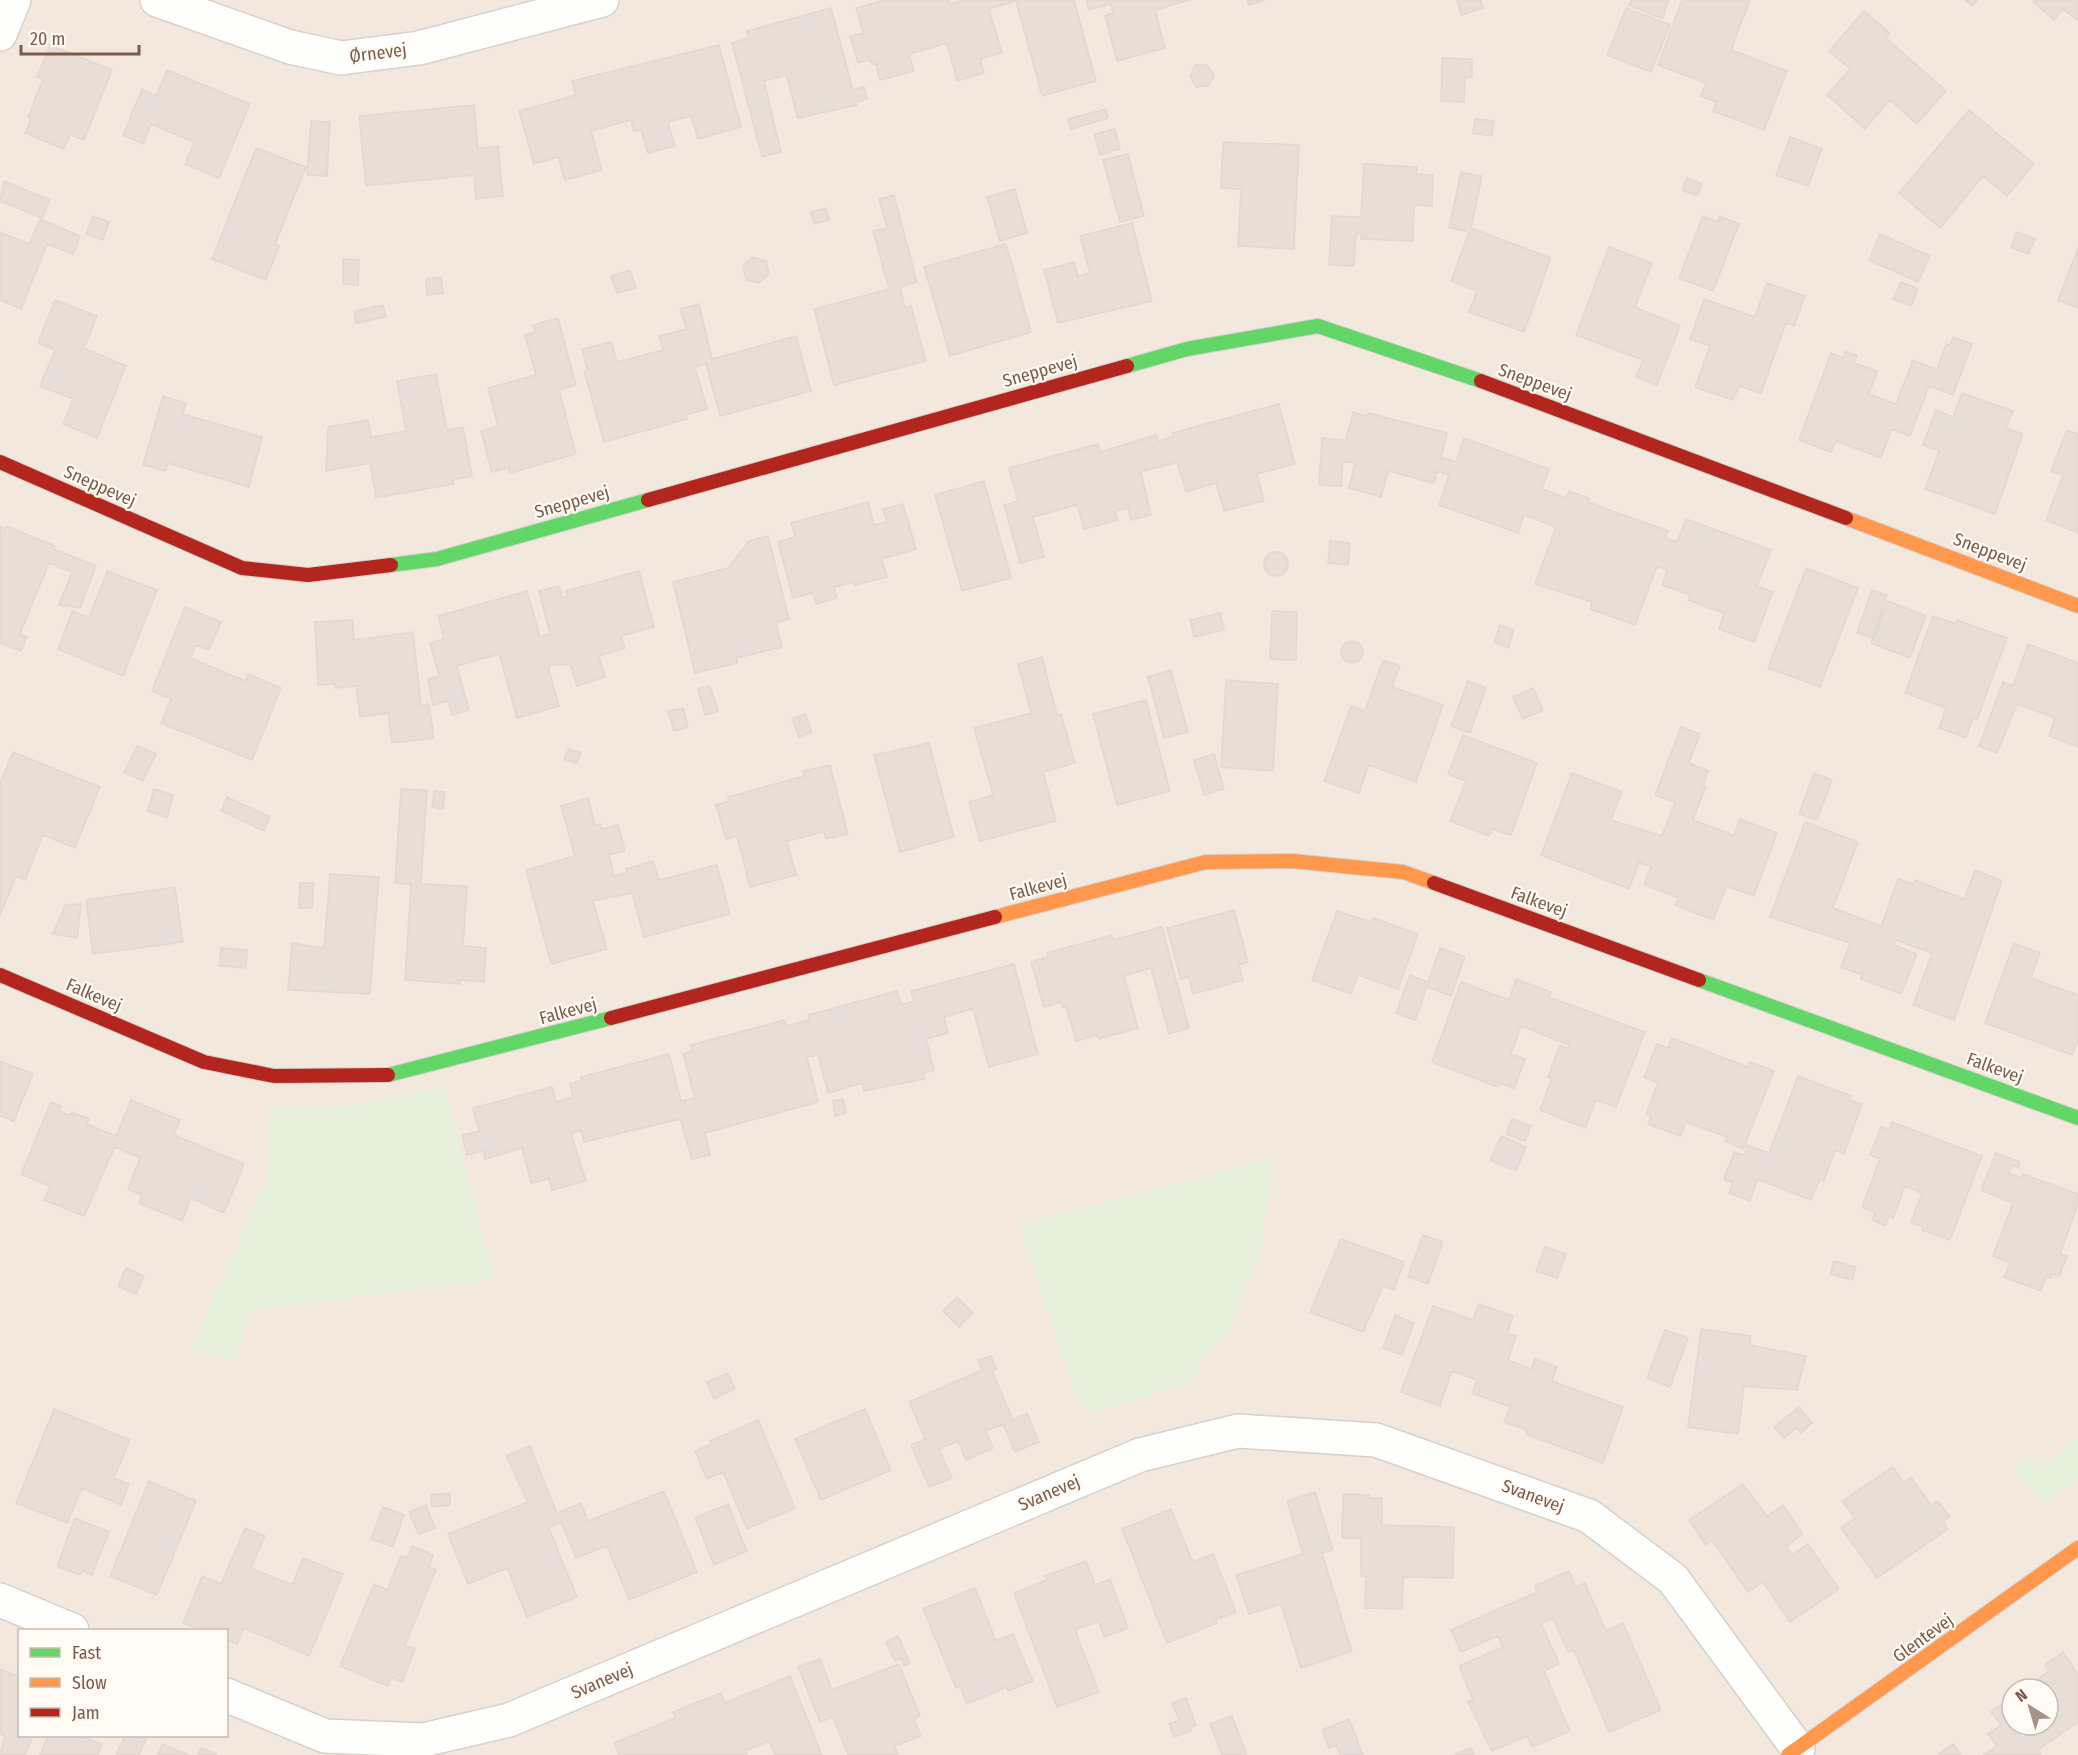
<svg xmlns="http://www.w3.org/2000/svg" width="2078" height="1755" font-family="'Fira Sans Condensed',sans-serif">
	<rect width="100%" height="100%" fill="#f9f5f0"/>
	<path fill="#f2e8de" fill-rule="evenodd" d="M0 0H2078V1755H0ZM20 1630H226V1736H20ZM2012 1689H2048V1725H2012Z"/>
	<path fill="#e7f0db" d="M444 1087 495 1279 262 1309 249 1313 235 1361 191 1349 268 1174 269 1108H333Z
		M1274 1157 1261 1249 1226 1340 1203 1356 1193 1381 1094 1413 1078 1403 1019 1225Z
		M2078 1435V1481L2047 1502 2022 1484 2016 1470 2027 1456 2041 1470Z"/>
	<path fill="#e6ded7" stroke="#e2d8d2" stroke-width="1.5" d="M885 0H949L950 4 962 0H1074L1096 81 1042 96 1016 1 989 9 1002 53 980 59 984 73 957 81 947 43 909 54 914 71 880 80 875 63 872 64 870 60 858 63 850 36 863 33 856 8Z
		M1086 0H1189L1155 10 1165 48 1117 61 1105 16 1113 13 1111 4 1089 10Z
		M1247 0H1265L1249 5Z
		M1457 0H1481L1483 8 1461 15Z
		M1631 0H1669L1662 19 1629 5Z
		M1682 0H1750L1731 50 1787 71 1764 130 1713 111 1716 102 1701 96 1706 83 1658 65Z
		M1965 0H1977L1972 6Z
		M2035 0H2078V21L2063 9 2054 20 2033 2Z
		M831 8 853 90 864 87 867 99 856 102 857 105 798 118 786 75 764 81 781 152 762 157 732 43 749 38 747 31Z
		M1626 8 1670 25 1651 72 1607 55Z
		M1864 11 1890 33 1886 38 1946 91 1917 124 1890 100 1865 129 1827 95 1850 69 1829 51Z
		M50 45 112 70 84 140 70 135 64 149 25 133 31 119 28 117 43 79 37 77Z
		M719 45 741 127 698 139 691 116 668 122 675 146 648 153 641 130 634 131 631 120 591 131 602 170 565 180 558 157 534 164 519 111 576 95 572 81Z
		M1442 58 1472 59V77H1465L1464 102 1441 101Z
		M1195 65H1207L1214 75 1208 86 1196 87 1190 76Z
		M167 70 250 104 219 178 185 164 194 142 151 124 143 144 123 135 142 89 156 96Z
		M474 105 478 148 498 146 503 196 476 199 474 175 366 186 359 116Z
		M1106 109 1108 118 1071 129 1068 119Z
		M1969 110 2034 164 2007 196 1983 176 1940 228 1899 193Z
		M1475 119 1494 121 1492 136 1473 133Z
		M311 121 330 122 327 176 307 175Z
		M1115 129 1120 149 1100 155 1094 134Z
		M1790 137 1822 149 1808 186 1776 175Z
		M1223 142 1299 145 1294 249 1238 246 1241 189 1221 188Z
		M256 148 306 167 275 244 279 246 266 280 212 259Z
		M1128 154 1144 216 1120 222 1103 160Z
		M1364 164 1417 167 1416 174 1433 175 1432 206 1414 205 1413 241 1361 239V234H1356L1354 266 1329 265 1332 216 1361 217Z
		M1461 172 1482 176 1471 228 1551 258 1524 332 1469 312 1477 291 1451 281 1469 232 1449 228Z
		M1687 178 1702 184 1697 196 1682 190Z
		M4 181 50 200 42 218 0 201Z
		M1015 189 1027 233 1000 241 987 197Z
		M894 195 917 282 900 287 905 308 911 306 926 361 834 385 814 309 889 289 873 231 887 228 879 199Z
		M826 208 829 220 814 224 811 212Z
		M93 216 109 222 103 240 86 234Z
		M1703 216 1718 222 1720 216 1739 224 1713 291 1679 278Z
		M40 219 80 236 73 254 47 244 21 309 0 300V232L29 244Z
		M1132 223 1152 301 1058 323 1044 270 1074 262 1078 276 1090 273 1080 236Z
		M2017 232 2035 239 2028 254 2011 247Z
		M1880 234 1930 256 1918 282 1869 260Z
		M1006 244 1031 332 950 356 924 267Z
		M1609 247 1652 263 1635 307 1680 326 1657 385 1636 377 1643 360 1576 335Z
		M2078 248V308L2058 300Z
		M752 257 766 261 769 274 759 283 746 280 743 266Z
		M343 259 359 260 358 285 343 284Z
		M630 270 636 288 617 293 611 276Z
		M441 277 443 293 427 295 426 279Z
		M1901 282 1918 289 1911 306 1893 299Z
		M1767 283 1805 296 1794 326 1786 323 1761 393 1739 386 1733 400 1695 387 1710 346 1690 339 1704 299 1755 317Z
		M55 300 97 316 84 348 126 366 97 438 63 424 73 399 40 386 55 350 38 343Z
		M699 304 712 359 796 336 811 391 720 416 706 364 695 367 707 409 686 415 687 419 604 442 584 371 587 370 582 349 611 342 617 362 663 350 659 336 686 329 680 309Z
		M383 305 386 317 356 323 354 311Z
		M558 318 576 385 559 390 576 454 510 473 509 468 492 472 481 431 498 426 488 388 536 375 525 335 535 332 533 325Z
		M1953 337 1972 344 1953 395 1929 386 1910 436 1892 429 1881 458 1836 441 1831 452 1799 440 1831 353 1843 358 1846 351 1857 356 1854 363 1877 371 1869 394 1896 404 1913 360 1937 370 1946 344 1950 345Z
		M436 374 447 430 463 427 472 476 453 480V484L376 498 370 463 326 471 328 427 368 420 371 437 406 431 397 381Z
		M1962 393 2013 411 2006 428 2023 434 1995 514 1925 489 1939 451 1923 445 1936 410 1953 417Z
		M163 396 186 403 183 414 262 437 249 487 168 463 165 471 143 465Z
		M1279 404 1295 464 1257 474 1264 501 1224 511 1216 483 1186 492 1177 462 1141 472 1151 515 1131 520 1128 508 1115 511 1118 520 1084 529 1077 505 1033 517 1044 557 1020 563 1004 505 1018 501 1009 468 1098 444 1100 452 1156 435 1158 441 1173 437 1172 433Z
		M1353 412 1367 416 1368 413 1447 433 1441 457 1456 462 1464 438 1549 469 1542 489 1566 498 1569 491 1589 498 1588 502 1668 531 1665 538 1677 542 1686 519 1771 550 1757 586 1773 592 1754 642 1719 629 1724 613 1688 600 1690 595 1662 585 1667 570 1657 566 1635 625 1590 609 1592 602 1535 584 1556 527 1524 515 1518 533 1439 505 1449 475 1437 471 1434 483 1388 471 1381 497 1349 488 1355 463 1343 462 1341 486 1319 485 1322 438 1346 440Z
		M2067 430 2078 434V533L2046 520 2063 475 2051 471Z
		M984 481 1011 578 962 591 935 495Z
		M868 502 874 525 887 522 883 509 903 504 916 549 882 559 887 577 855 585V582L834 587 837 598 816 604 813 593 793 598 778 542 795 537 791 523Z
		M0 526 5 529 6 526 55 546 54 549 96 566 80 608 59 605 72 572 49 563 20 634 27 637 21 651 0 643Z
		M768 536 789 619 776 623 782 647 737 658V663L695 673 673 582 728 568 749 541Z
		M1330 541 1350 543 1348 565 1328 563Z
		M1264 564a12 12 0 1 1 24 0a12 12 0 1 1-24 0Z
		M1806 568 1858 588 1820 687 1768 668Z
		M107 571 157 590 123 676 58 649 72 611 89 618Z
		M639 571 654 627 621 636 625 648 599 656 605 677 577 686 570 664 548 666 559 706 517 718 499 654 457 666 469 710 452 715 448 701 433 705 428 679 439 676 430 643 444 639 438 616 527 591 540 637 550 634 539 591 559 586 562 598 567 596 566 591Z
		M1872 590 1887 595 1873 638 1857 633Z
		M1888 601 1926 616 1910 658 1871 643Z
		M185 607 221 622 209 650 196 645 191 658 245 681 248 674 281 688 252 760 161 723 171 699 152 691Z
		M1272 611 1297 612 1296 660 1270 659Z
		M1220 613 1224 630 1194 637 1190 620Z
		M1933 616 1956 624 1957 620 2007 638 1977 720 1973 718 1966 738 1939 728 1946 708 1905 693Z
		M353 620 354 640 413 632 421 705 429 704 434 738 392 743 388 713 360 717 356 686 336 688 335 684 318 685 315 622Z
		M1500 625 1514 630 1508 648 1494 642Z
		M1341 652a11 11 0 1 1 22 0a11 11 0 1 1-22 0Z
		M2028 644 2078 663V747L2049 736 2055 718 2017 704 1997 753 1979 746 2003 682 2013 686Z
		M1042 657 1057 715 1061 714 1075 763 1043 772 1056 821 980 841 969 802 993 795 974 728 1031 713 1018 664Z
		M1383 660 1400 666 1392 687 1443 705 1416 782 1369 765 1359 793 1324 781 1351 706 1365 711Z
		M1171 670 1188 732 1164 738 1148 677Z
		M1226 680 1278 684 1273 771 1221 767Z
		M1468 681 1486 688 1470 733 1451 726Z
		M710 686 718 711 705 715 698 689Z
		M1533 688 1543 710 1523 719 1513 697Z
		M1146 700 1170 791 1117 805 1093 714Z
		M683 708 688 727 674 731 668 711Z
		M805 714 812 732 799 737 792 719Z
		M1681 727 1700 734 1689 763 1708 771 1703 786 1706 787 1693 820 1734 835 1740 819 1777 833 1754 896 1727 886 1713 920 1675 905 1678 898 1644 884 1651 867 1639 862 1629 889 1541 855 1572 773 1622 792 1611 820 1662 836 1675 802 1655 795Z
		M1463 735 1537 763 1511 835 1492 829 1489 836 1450 821 1466 781 1448 774Z
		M929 743 954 837 900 852 874 755Z
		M137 746 156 754 143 781 124 772Z
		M569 749 581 753 577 764 564 759Z
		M13 752 100 787 75 848 43 835 25 880 16 876 0 916V783Z
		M1214 754 1224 789 1204 795 1194 760Z
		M830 765 848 834 826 839 824 832 787 841 796 875 750 887 737 836 726 839 716 805 729 801 728 797 804 776 803 771Z
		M1814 773 1832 780 1817 820 1799 814Z
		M154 789 173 795 167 818 148 811Z
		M401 789 427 790 421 884 467 886 463 946 486 948 484 982 460 980V984L405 980 411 884 395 883Z
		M434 791 445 792 443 809 432 807Z
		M227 797 270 817 264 831 221 811Z
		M588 798 595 825 600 824 602 829 618 825 625 851 609 855 614 876 627 872 626 869 653 861 659 880 717 865 730 914 644 937 632 893 593 901 607 949 551 964 526 870 575 856 561 806Z
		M1805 822 1858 842 1833 908 1881 926 1898 879 1913 884 1915 880 1964 899 1975 870 2002 881 1954 1020 1913 1005 1932 953 1896 940 1894 945 1917 954 1901 994 1861 979 1862 975 1841 967 1850 943 1770 917Z
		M330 874 379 877 370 994 288 990 292 943 324 948Z
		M300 883H314L312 908H299Z
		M175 887 183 942 93 954 86 900Z
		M81 904 77 938 53 934 65 905Z
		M1234 910 1248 962 1239 965 1243 980 1193 994 1189 977 1181 979 1167 928Z
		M1337 911 1371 922 1373 918 1418 934 1398 989 1358 975 1351 994 1312 980Z
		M1162 927 1189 1028 1169 1034 1151 968 1124 976 1138 1028 1099 1039 1097 1035 1076 1041 1066 1006 1063 1007 1061 1002 1044 1007 1031 962 1048 957 1047 953 1112 935 1113 940Z
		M2014 943 2040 953 2031 978 2078 995V1039L2072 1055 1985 1023Z
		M221 948 247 950 246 968 219 966Z
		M1440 948 1465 957 1451 996 1427 987 1415 1020 1396 1013 1410 975 1428 982Z
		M1014 964 1038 1054 989 1067 973 1009 944 1017 948 1033 926 1039 934 1070 923 1073 925 1079 864 1091 862 1083 828 1093 818 1055 807 1057 818 1102 705 1133 710 1155 692 1159 680 1119 584 1142 581 1130 571 1134 586 1181 552 1190 549 1179 531 1183 522 1148 485 1159 483 1151 467 1155 462 1135 479 1131 473 1108 552 1087 556 1102 573 1097 570 1084 582 1080 581 1077 669 1054 681 1101 695 1098 683 1054 693 1051 691 1045 785 1020 787 1026 809 1020 808 1015 897 991 901 1005 914 1001 911 991Z
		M1516 979 1551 992 1549 997 1645 1032 1616 1107 1596 1100 1585 1128 1540 1110 1552 1078 1548 1077 1560 1045 1568 1049 1569 1045 1521 1026 1511 1054 1525 1059 1514 1089 1500 1083 1498 1087 1432 1062 1461 982 1509 1000Z
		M1672 1038 1748 1067 1750 1062 1774 1071 1743 1149 1725 1141 1727 1137 1686 1122 1680 1136 1648 1124 1651 1116 1646 1114 1658 1083 1644 1077 1657 1044 1668 1048Z
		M0 1061 33 1074 14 1121 0 1116Z
		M1798 1076 1851 1096 1849 1100 1862 1104 1844 1154 1835 1150 1824 1181 1820 1179 1811 1200 1757 1179 1750 1201 1729 1193 1733 1183 1724 1179 1734 1152 1744 1155 1747 1145 1769 1153Z
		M843 1099 846 1113 835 1116 833 1101Z
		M131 1100 180 1120 174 1135 244 1164 224 1213 191 1198 182 1221 139 1203 142 1195 128 1189 140 1158 115 1147 84 1216 44 1200 50 1186 21 1174 51 1102 61 1106 59 1111 70 1115 72 1112 89 1119 87 1124 116 1136Z
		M1512 1119 1531 1126 1525 1141 1506 1134Z
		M1892 1122 1982 1156 1950 1240 1922 1230 1923 1227 1911 1222 1922 1193 1905 1186 1893 1218 1889 1216 1885 1226 1872 1220 1875 1213 1862 1207 1880 1159 1870 1155 1881 1127 1890 1130Z
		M1501 1136 1526 1147 1516 1171 1490 1160Z
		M1996 1153 2020 1162 2018 1168 2012 1165 2009 1173 2022 1178 2023 1174 2078 1194V1204L2060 1254 2067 1256 2059 1276 2052 1274 2051 1278 2046 1277 2041 1291 2004 1277 2010 1263 1993 1256 2013 1203 1981 1190Z
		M1423 1235 1443 1242 1428 1284 1408 1277Z
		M1341 1239 1404 1262 1394 1290 1383 1286 1363 1332 1310 1312Z
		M1545 1247 1566 1254 1557 1278 1536 1271Z
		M1834 1261 1856 1267 1852 1280 1830 1274Z
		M126 1268 144 1276 136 1294 118 1286Z
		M957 1297 973 1313 959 1327 943 1311Z
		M1479 1304 1513 1316 1507 1333 1516 1336 1508 1360 1531 1369 1535 1359 1557 1367 1552 1381 1623 1407 1603 1463 1526 1434 1527 1430 1504 1422 1510 1407 1472 1393 1477 1380 1452 1371 1440 1406 1401 1392 1433 1306 1473 1320Z
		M1395 1315 1414 1323 1402 1355 1383 1348Z
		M1701 1329 1751 1336 1750 1345 1806 1356 1797 1390 1744 1386 1738 1434 1688 1427Z
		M1665 1330 1688 1338 1670 1387 1647 1378Z
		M991 1356 996 1369 992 1371 1013 1420 1027 1413 1039 1442 1015 1452 1003 1424 986 1431 993 1448 966 1460 958 1441 939 1449 952 1478 929 1487 911 1445 925 1439 909 1402 982 1370 978 1360Z
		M728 1373 735 1389 714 1399 707 1382Z
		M1799 1407 1812 1423 1801 1433 1797 1428 1784 1438 1774 1427Z
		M54 1409 130 1440 114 1478 129 1484 121 1505 82 1488 67 1523 16 1503Z
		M865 1409 891 1470 821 1500 795 1439Z
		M758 1420 795 1508 747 1529 723 1472 707 1479 695 1451 712 1444 710 1441Z
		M530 1446 557 1513 581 1503 588 1521 664 1491 697 1572 629 1600 607 1546 576 1558 561 1522 549 1528 577 1597 527 1617 507 1568 468 1584 448 1534 528 1502 506 1456Z
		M1893 1467 1904 1483 1911 1477 1931 1505 1938 1501 1950 1517 1943 1521 1948 1529 1877 1578 1841 1528 1855 1518 1842 1501Z
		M149 1481 196 1501 157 1595 110 1576Z
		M1743 1484 1767 1516 1783 1505 1803 1534 1787 1546 1792 1555 1808 1544 1839 1589 1790 1622 1763 1582 1748 1592 1712 1540 1706 1545 1689 1520Z
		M1315 1492 1333 1550 1322 1553 1352 1651 1301 1668 1281 1604 1249 1614 1236 1575 1303 1554 1287 1501Z
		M450 1493V1505L432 1507 431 1495Z
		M1343 1494 1370 1495V1498H1382V1525L1454 1527 1453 1578 1403 1577 1402 1609 1365 1608 1366 1576H1361V1538H1342Z
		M728 1504 747 1551 714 1565 695 1518Z
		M426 1505 435 1528 419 1534 409 1512Z
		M383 1507 404 1515 393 1547 371 1539Z
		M1171 1509 1193 1562 1213 1554 1236 1612 1215 1620 1217 1623 1167 1643 1122 1529Z
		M75 1518 109 1532 92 1575 82 1571 80 1575 57 1566Z
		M245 1528 265 1536 251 1568 292 1585 303 1558 343 1574 309 1656 244 1628 237 1644 226 1640V1630H202L183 1623 202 1576 221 1584Z
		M412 1546 433 1555 429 1567 436 1570 405 1645 415 1649 402 1682 391 1677 388 1686 340 1666 374 1584 387 1590 401 1556 407 1558Z
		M1086 1561 1095 1585 1110 1579 1128 1628 1104 1637 1098 1621 1075 1630 1099 1692 1057 1707 1014 1593 1047 1580 1045 1576Z
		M1569 1571 1576 1587 1585 1583 1606 1631 1623 1623 1661 1710 1609 1732 1574 1650 1568 1652 1553 1618 1541 1623 1559 1664 1544 1671 1570 1731 1532 1747 1527 1736 1492 1751 1468 1702 1473 1700 1459 1666 1503 1647 1498 1636 1461 1652 1451 1630 1537 1592 1535 1586Z
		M975 1588 996 1641 1013 1634 1033 1681 1008 1691 1007 1687 967 1704 960 1686 956 1688 923 1609Z
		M898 1636 910 1663 904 1666 901 1658 895 1661 886 1642Z
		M2063 1652 2078 1674V1722L2038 1750 2041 1755H1984L1997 1746 1988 1734 2001 1725 1991 1712 2012 1697V1725H2048V1689H2024L2049 1671 2045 1665Z
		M820 1659 832 1690 899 1664 920 1716 914 1719 921 1736 895 1746 898 1755H848L833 1717 820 1722 798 1667Z
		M0 1669 20 1677V1736H33L25 1755H0L5 1736 0 1734Z
		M790 1676 822 1755H775L769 1741 745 1751 747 1755H619L614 1743 675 1718 673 1712 721 1693 725 1703Z
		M1186 1698 1196 1725 1190 1728 1191 1731 1174 1737 1169 1724 1179 1720 1172 1703Z
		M1232 1716 1247 1755H1222L1210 1724Z
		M1349 1719 1363 1755H1340L1336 1745 1329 1748 1322 1730Z
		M48 1736H79L102 1744 98 1755H40Z
		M125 1736 146 1739 139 1755H116Z
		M162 1744 189 1755H158Z
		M1953 1744 1961 1755H1938Z
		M201 1748 218 1755H198Z
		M1471 1748 1474 1755H1454Z"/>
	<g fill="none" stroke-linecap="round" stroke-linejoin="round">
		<g stroke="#d7d1cb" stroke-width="36">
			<path id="street" d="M157 0 290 47 341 58 419 48 602 0
				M0 34 14 0
				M0 1600 72 1630
				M226 1695 325 1736 423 1740 509 1720 1140 1455 1238 1431 1376 1440 1589 1516 1673 1579 1798 1749"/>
		</g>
		<g stroke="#d9d2cb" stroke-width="16">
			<path id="fast" d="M1127 366 1187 349 1318 326 1481 381
				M391 565 437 559 648 500
				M1699 980 2078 1118
				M388 1075 611 1018"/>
		</g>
		<g stroke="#d9d2cb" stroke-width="16">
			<path id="slow" d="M1846 518 2078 606
				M995 917 1206 862 1292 861 1403 872 1434 883
				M1788 1755 2078 1548"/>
		</g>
		<g stroke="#d9d2cb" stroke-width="16">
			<path id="jam" d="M1481 381 1846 518
				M0 462 242 568 308 575 391 565
				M648 500 1127 366
				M1434 883 1699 980
				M0 975 204 1062 274 1076 388 1075
				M611 1018 995 917"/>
		</g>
		<use href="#street" stroke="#fefefd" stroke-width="33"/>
		<use href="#fast" stroke="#63d668" stroke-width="14"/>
		<use href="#slow" stroke="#ff974d" stroke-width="14"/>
		<use href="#jam" stroke="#b3261e" stroke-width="14"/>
	</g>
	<g text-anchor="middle" stroke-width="4.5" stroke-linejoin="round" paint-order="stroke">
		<g font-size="18" fill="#7a5c4d" stroke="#fffaf3">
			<text transform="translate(378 53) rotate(-7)" y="6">Ørnevej</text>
			<text transform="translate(1040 371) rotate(-16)" y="6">Sneppevej</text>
			<text transform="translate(1535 382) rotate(20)" y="6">Sneppevej</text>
			<text transform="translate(100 486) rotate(24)" y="6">Sneppevej</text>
			<text transform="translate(572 502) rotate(-16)" y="6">Sneppevej</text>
			<text transform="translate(1990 552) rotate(21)" y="6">Sneppevej</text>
			<text transform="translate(1038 887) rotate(-15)" y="6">Falkevej</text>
			<text transform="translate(1539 902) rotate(20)" y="6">Falkevej</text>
			<text transform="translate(94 995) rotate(23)" y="6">Falkevej</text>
			<text transform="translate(568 1011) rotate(-15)" y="6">Falkevej</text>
			<text transform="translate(1995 1068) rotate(20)" y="6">Falkevej</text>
			<text transform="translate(1049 1493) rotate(-23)" y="6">Svanevej</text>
			<text transform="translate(1533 1496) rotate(20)" y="6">Svanevej</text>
			<text transform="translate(1923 1638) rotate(-36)" y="6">Glentevej</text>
			<text transform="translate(602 1681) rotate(-23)" y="6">Svanevej</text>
		</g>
	</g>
	<rect x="18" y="1629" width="210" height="108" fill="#fffaf3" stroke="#cabbb1" stroke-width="1.5"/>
	<rect x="30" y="1648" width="30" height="9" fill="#63d668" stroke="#cabbb1" stroke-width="1.5"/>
	<text x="72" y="1659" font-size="18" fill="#7a5c4d">Fast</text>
	<rect x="30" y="1678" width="30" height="9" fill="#ff974d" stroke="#cabbb1" stroke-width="1.5"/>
	<text x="72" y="1689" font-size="18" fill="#7a5c4d">Slow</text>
	<rect x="30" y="1708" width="30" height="9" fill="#b3261e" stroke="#cabbb1" stroke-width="1.5"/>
	<text x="72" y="1719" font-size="18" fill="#7a5c4d">Jam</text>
	<g transform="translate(2030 1707) rotate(323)"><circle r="28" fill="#fffaf3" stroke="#cabbb1" stroke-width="1.5"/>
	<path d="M0-4.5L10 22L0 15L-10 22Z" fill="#a69286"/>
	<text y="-9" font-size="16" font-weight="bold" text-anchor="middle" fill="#7a5c4d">N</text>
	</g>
	<path d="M21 45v9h118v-9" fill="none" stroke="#7a5c4d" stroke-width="3"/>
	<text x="30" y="45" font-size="18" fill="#7a5c4d" stroke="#fffaf3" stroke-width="4.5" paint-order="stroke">20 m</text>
</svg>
